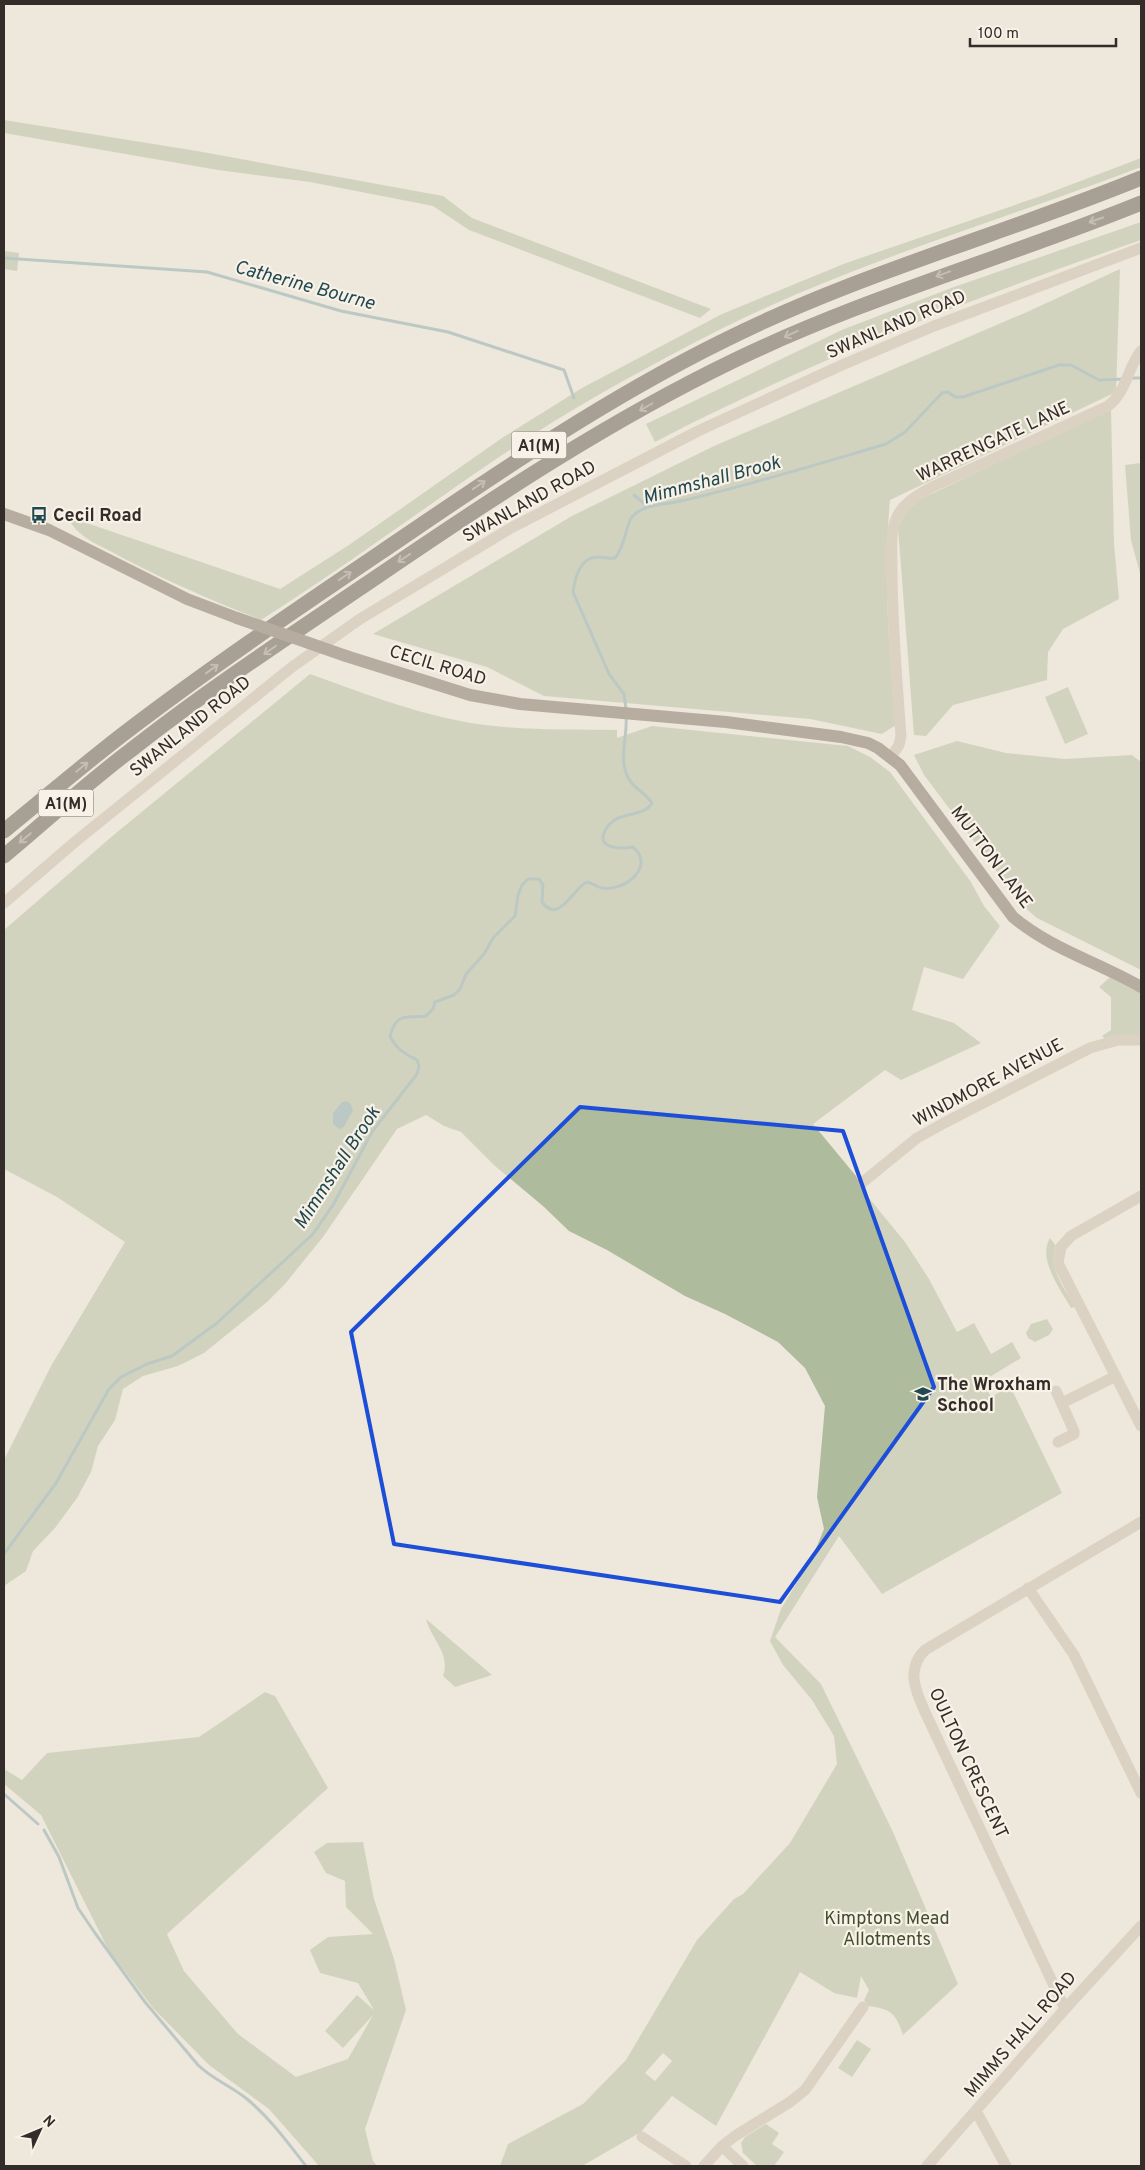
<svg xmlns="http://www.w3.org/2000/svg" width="1145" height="2170" font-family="Overpass,sans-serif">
	<rect width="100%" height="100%" fill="#eee7db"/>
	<path fill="#afbb9d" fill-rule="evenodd" d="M4 120 197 151 443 196 472 218 711 309 700 318 469 230 433 206 310 182 218 170 4 133Z
		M1141 158V167C1000 221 852 263 717 331 655 363 593 396 534 434 442 494 354 561 261 620 213 601 167 581 121 557 104 547 82 540 71 523L75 519 280 589 349 545 502 438 582 388 722 314 846 263 1041 196Z
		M1141 222V240C975 297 811 361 655 442L646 424 844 329 954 287Z
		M4 251 19 253 17 271 4 269Z
		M1120 269 1116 392 890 500C883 577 889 649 896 725L882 734 810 719 544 696 487 667 373 634 572 516 714 446 1027 312Z
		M1111 408 1114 544 1119 599 1063 629 1048 652 1047 680 953 705 926 736 914 735 898 528 906 511 921 499Z
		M1141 463V577L1131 540 1125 465Z
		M310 674C360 692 409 711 460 721 511 731 566 729 617 730V738L652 726 848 746 870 757 890 772 971 882 984 906 1000 926 963 979 924 967 912 1010 954 1023 981 1043 901 1080 885 1070 813 1124 856 1176 864 1192 905 1242 929 1279 957 1332 974 1323 991 1354 1012 1342 1021 1358 983 1381 991 1397 1010 1386 1062 1493 882 1594 839 1536 775 1637 821 1684 893 1832 958 1984 903 2035C896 2013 891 2009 868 2006L864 2000 869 1990 861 1976 857 1998 834 1993 800 1972 716 2126 672 2096 641 2132 582 2166H500L508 2144 583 2104 626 2060 697 1940 734 1899 743 1894 790 1843 837 1764 834 1736 812 1700 783 1665 770 1641 781 1609 812 1558 824 1529 817 1497 825 1406 805 1368 778 1342 725 1314 685 1296 607 1250 569 1231 543 1206 495 1166 461 1132 444 1126 426 1115 397 1129 323 1237 285 1284 267 1302 204 1353 178 1366 143 1376 123 1389 115 1420 98 1446 91 1472 77 1498 55 1528 33 1551 26 1571 4 1586V1460L51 1366 125 1242 57 1197 4 1169V930L116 833ZM663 2053 672 2061 655 2081 645 2073Z
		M1068 687 1088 734 1065 744 1045 697Z
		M957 741 1006 753 1065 759 1132 755 1141 762V970L1037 918 1023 906 924 775 914 755Z
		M1110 977 1141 993V1036L1105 1039 1102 1036 1111 1030V997L1099 987Z
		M1050 1238 1056 1246C1047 1268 1065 1288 1075 1307L1071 1308C1061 1290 1037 1259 1050 1238Z
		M1047 1319 1053 1329 1049 1335 1035 1342 1028 1338 1026 1333 1031 1324Z
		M426 1619 492 1675 455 1687 443 1676C451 1654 431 1639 426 1619Z
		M265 1692 275 1696 328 1788 167 1934 184 1971 238 2034 296 2077 348 2059 373 2015 343 2048 325 2031 357 1995 374 2010 358 1983 320 1973 310 1950 328 1937 373 1934 346 1907 345 1881 326 1873 314 1852 327 1843 363 1842 374 1899 394 1959 406 2010 365 2129 373 2161 377 2166H319L269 2109 209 2065 153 2008 108 1949 41 1815 4 1784V1769L22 1780 47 1753 199 1737Z
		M857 2040 871 2049 852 2077 838 2068Z
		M766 2124 779 2133 772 2144 784 2152 774 2166H757L743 2153 741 2143 745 2137Z"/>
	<path fill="#7ea3a8" d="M346 1101 350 1103 353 1110 344 1127 339 1129 333 1124V1113L342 1102Z"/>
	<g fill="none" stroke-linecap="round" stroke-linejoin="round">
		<path stroke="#7ea3a8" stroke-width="3" d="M4 258 207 272 341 311 448 332 564 370 574 398
			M1131 378H1141
			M634 495 647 506
			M626 709 624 694 609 674 573 592C575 577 581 556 599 557 605 557 609 559 615 558 626 545 626 523 632 517 644 503 665 505 681 501 751 485 818 464 886 444L905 432 942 393 948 392 955 397H963L1059 365H1071L1099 380 1125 379
			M4 1554 56 1483 109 1389 121 1377 147 1364 172 1356 217 1323 313 1234 333 1205 372 1132 417 1074 419 1066 417 1060C404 1053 397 1050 390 1036 397 1011 406 1019 426 1016L433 1009 435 1002 454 995 460 989 466 974 484 954 493 938 515 916 518 895 522 885 528 879H539L543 885 542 902C559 925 572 889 587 882 592 883 597 887 602 888 625 892 656 866 633 847 621 849 594 849 606 829 618 809 643 819 652 803 646 794 637 790 630 781 617 761 628 737 626 716
			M4 1794 38 1824
			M44 1830 59 1857 78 1908 95 1933 145 2002 198 2065C212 2079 231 2086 247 2099 270 2118 288 2143 306 2166"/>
		<path stroke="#c5b8a9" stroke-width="11" d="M891 757 899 745 901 736C897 681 892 625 892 569 892 553 890 534 896 519 902 503 918 495 932 487L1108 406C1127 391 1127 369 1141 351
			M4 903 76 841 292 667 360 619 511 528 698 431 842 365 934 326 1141 248
			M863 1182 917 1138 946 1122 1090 1048 1118 1040H1141
			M1141 1196 1071 1236 1061 1247 1058 1263 1141 1426
			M1056 1391 1074 1431V1434L1058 1442
			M1062 1403 1116 1376
			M1028 1588 1074 1655 1141 1793
			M1065 2009 925 1712C915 1690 906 1669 925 1650L1141 1522
			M976 2111 1006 2166
			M642 2137 686 2166
			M722 2146 743 2166
			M704 2166 722 2146 735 2136 790 2102 805 2090 863 2007
			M927 2166 1065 2009 1141 1926"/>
		<path stroke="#73655a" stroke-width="12" d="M4 514 49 530 187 599 237 618
			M346 656 470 695 520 704 726 722 841 737 868 743 878 748 900 765 1013 917C1051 949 1098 962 1141 987"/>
		<path stroke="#534740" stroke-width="15" d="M4 831C43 799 82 766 122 735 212 666 306 603 399 540 503 469 608 398 721 342 856 274 1002 235 1141 178
			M4 856C46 821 87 783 131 750 211 687 297 631 381 574 494 497 609 421 733 361 865 297 1006 258 1141 203"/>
		<path stroke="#73655a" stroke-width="12" d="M237 618 346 656"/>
	</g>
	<defs><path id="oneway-shaft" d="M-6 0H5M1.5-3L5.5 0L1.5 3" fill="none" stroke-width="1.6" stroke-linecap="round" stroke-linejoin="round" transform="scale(1.25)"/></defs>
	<g stroke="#958b83">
		<use href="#oneway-shaft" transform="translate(1096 220) rotate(161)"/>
		<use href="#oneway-shaft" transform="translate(943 274) rotate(160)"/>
		<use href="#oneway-shaft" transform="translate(791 334) rotate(155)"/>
		<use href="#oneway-shaft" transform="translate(646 407) rotate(150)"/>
		<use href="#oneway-shaft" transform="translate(479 485) rotate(-34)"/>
		<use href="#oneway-shaft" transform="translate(404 558) rotate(146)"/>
		<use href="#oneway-shaft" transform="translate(345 576) rotate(-34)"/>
		<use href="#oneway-shaft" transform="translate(270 650) rotate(145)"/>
		<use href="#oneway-shaft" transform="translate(212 669) rotate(-36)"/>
		<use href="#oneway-shaft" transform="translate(82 767) rotate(-39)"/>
		<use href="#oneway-shaft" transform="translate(25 838) rotate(140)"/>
	</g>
	<path d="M0 0H1145V2170H0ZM580 1107 843 1131 934 1387 780 1602 394 1544 351 1332Z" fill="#eee7db" fill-opacity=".55" fill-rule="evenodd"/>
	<path fill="none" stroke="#1d4ed8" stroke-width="4" stroke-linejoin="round" d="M580 1107 843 1131 934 1387 780 1602 394 1544 351 1332Z"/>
	<defs>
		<g id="bus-bare" transform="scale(1.35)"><path d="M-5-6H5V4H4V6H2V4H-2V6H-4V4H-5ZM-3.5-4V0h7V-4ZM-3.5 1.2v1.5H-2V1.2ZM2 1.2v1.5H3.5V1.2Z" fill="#22494f" stroke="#f7f1e7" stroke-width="2.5" paint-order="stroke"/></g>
		<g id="school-bare" transform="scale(1.35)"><path d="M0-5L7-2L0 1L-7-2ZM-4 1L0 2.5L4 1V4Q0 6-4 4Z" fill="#22494f" stroke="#f7f1e7" stroke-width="2.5" paint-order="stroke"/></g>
	</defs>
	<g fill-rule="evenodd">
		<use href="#bus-bare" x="39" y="515"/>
		<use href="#school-bare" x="923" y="1394"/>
	</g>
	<g text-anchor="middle" stroke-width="4.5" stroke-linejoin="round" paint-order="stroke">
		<g fill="#f7f1e7" stroke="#6e6761" stroke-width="1">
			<rect x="511.5" y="431.5" width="55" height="27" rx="4"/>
			<rect x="38.5" y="789.5" width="55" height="27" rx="4"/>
		</g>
		<g font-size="16" font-weight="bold" fill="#332c28">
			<text x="539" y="451">A1(M)</text>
			<text x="66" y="809">A1(M)</text>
		</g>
		<g font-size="18" fill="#332c28" stroke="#f7f1e7">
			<text transform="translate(896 324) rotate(-23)" y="6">SWANLAND ROAD</text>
			<text transform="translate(993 441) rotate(-25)" y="6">WARRENGATE LANE</text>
			<text transform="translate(529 501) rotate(-29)" y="6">SWANLAND ROAD</text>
			<text transform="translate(438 665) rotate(17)" y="6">CECIL ROAD</text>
			<text transform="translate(190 726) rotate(-39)" y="6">SWANLAND ROAD</text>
			<text transform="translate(992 857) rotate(53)" y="6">MUTTON LANE</text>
			<text transform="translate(988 1082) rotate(-28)" y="6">WINDMORE AVENUE</text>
			<text transform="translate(969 1763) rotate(65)" y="6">OULTON CRESCENT</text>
			<text transform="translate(1020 2034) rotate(-49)" y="6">MIMMS HALL ROAD</text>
		</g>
		<g font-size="18" font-weight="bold" fill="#332c28" stroke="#f7f1e7" text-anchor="start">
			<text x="53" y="521">Cecil Road</text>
			<text x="937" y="1390">The Wroxham<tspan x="937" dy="21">School</tspan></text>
		</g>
		<g font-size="18" fill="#404e2e" stroke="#f7f1e7">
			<text x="887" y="1924">Kimptons Mead<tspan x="887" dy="21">Allotments</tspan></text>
		</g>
		<g font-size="19" font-style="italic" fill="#22494f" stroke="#f7f1e7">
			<text transform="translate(305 284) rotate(15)" y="7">Catherine Bourne</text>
			<text transform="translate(711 479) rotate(-15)" y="7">Mimmshall Brook</text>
			<text transform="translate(336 1167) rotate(-57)" y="7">Mimmshall Brook</text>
		</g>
	</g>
	<rect width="1145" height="2170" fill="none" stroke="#332c28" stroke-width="10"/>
	<g transform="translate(40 2130) rotate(46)" stroke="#f7f1e7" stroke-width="4" paint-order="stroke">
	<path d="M0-4L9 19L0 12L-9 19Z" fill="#332c28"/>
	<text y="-8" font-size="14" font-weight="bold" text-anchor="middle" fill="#332c28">N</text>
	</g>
	<path d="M970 38v8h146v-8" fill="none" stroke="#332c28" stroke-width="2.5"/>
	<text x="978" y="38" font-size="15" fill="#332c28" stroke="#f7f1e7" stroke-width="4" paint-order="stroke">100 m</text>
</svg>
